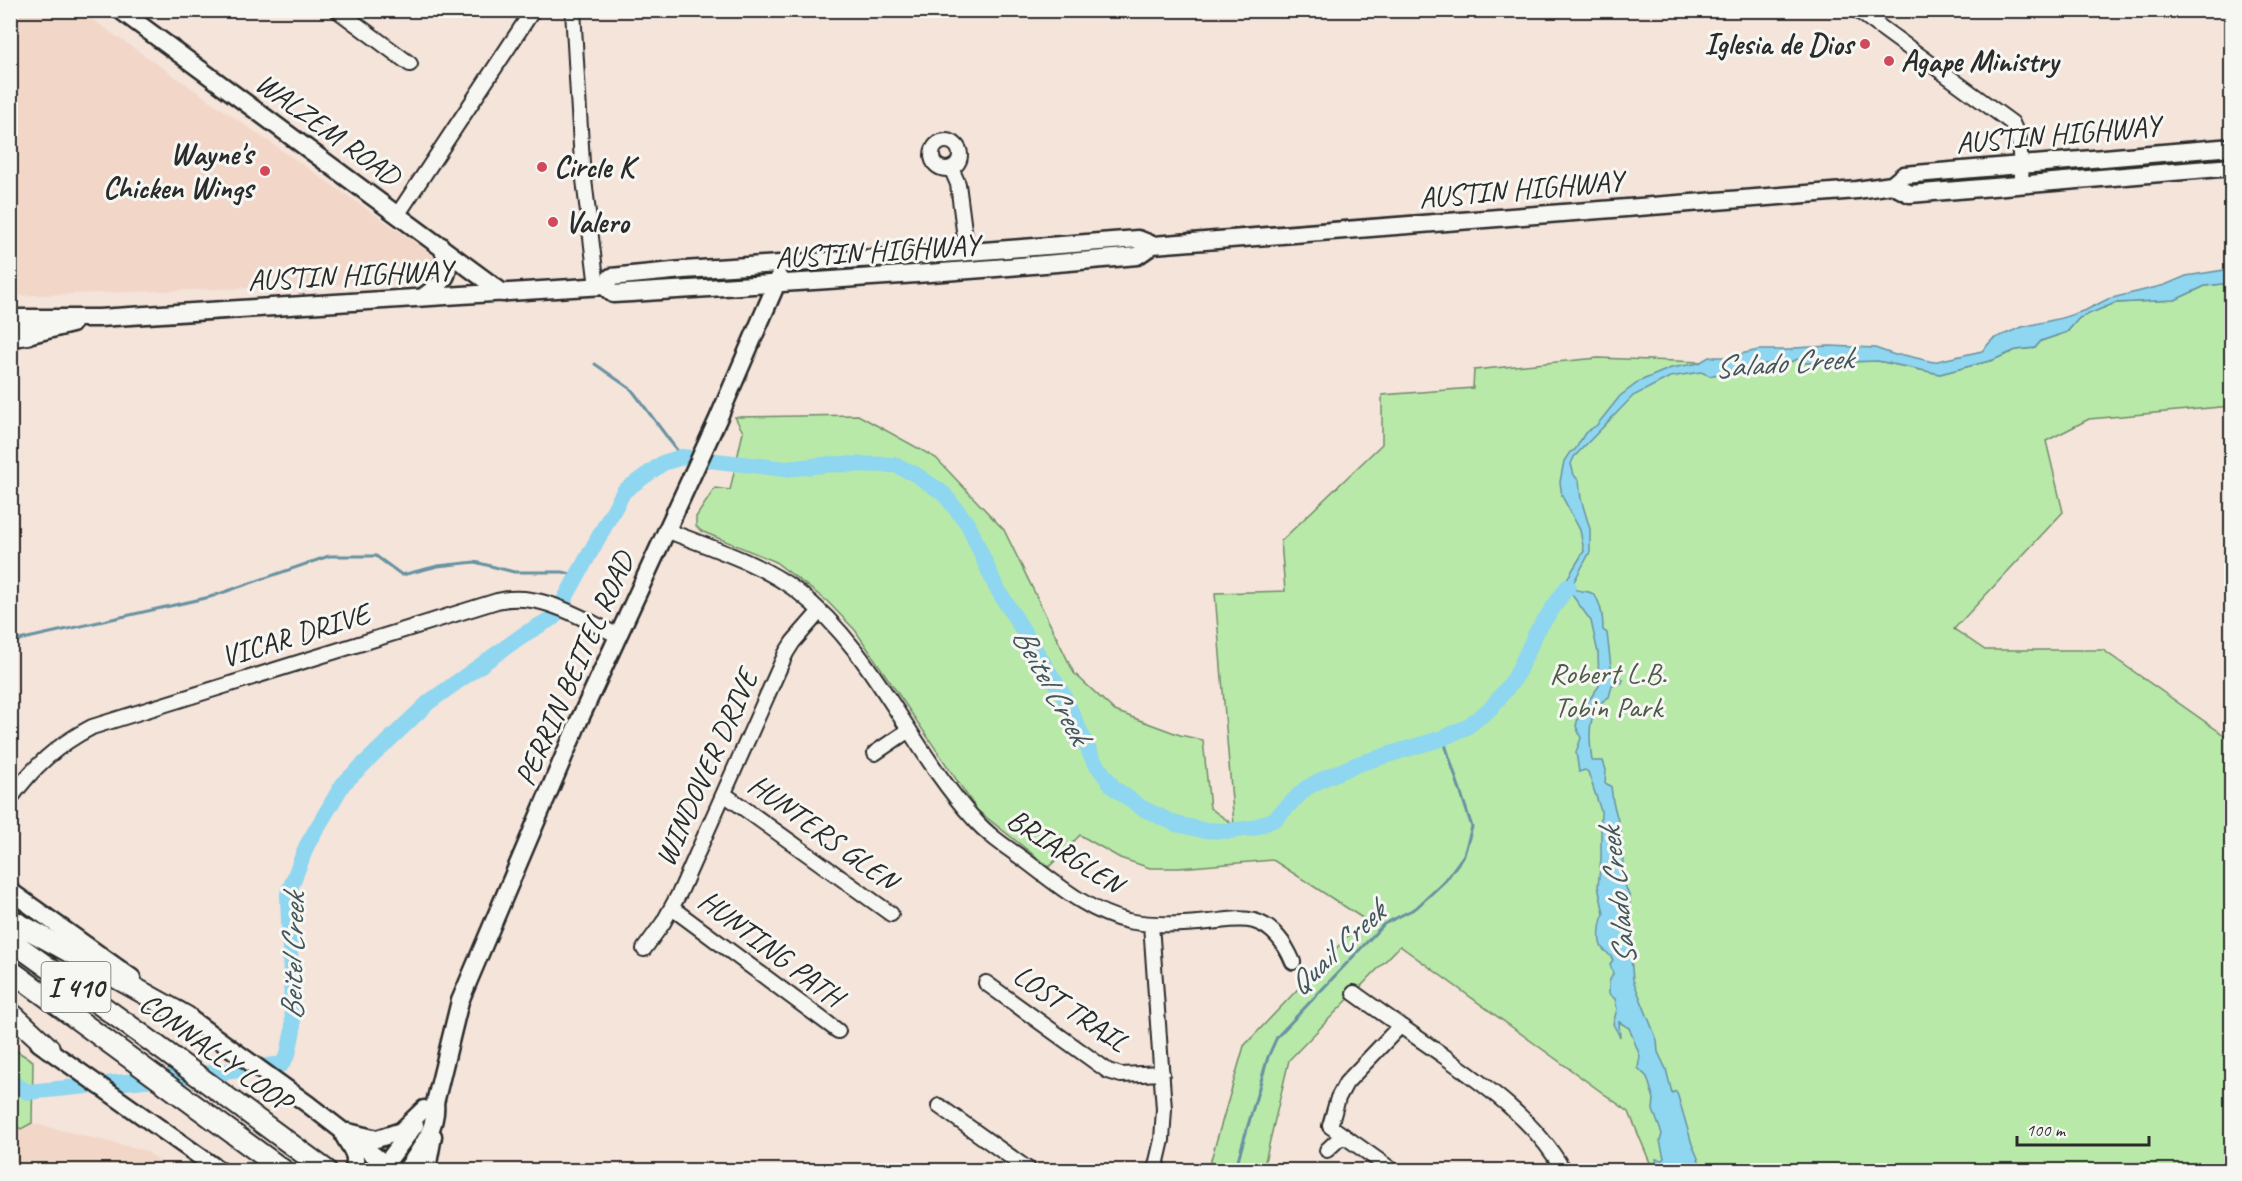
<svg xmlns="http://www.w3.org/2000/svg" width="2242" height="1181" font-family="Caveat,sans-serif">
	<rect width="100%" height="100%" fill="#f4e4da"/>
	<filter id="ink" filterUnits="userSpaceOnUse"><feTurbulence type="fractalNoise" baseFrequency=".0167" numOctaves="2"/><feDisplacementMap in="SourceGraphic" scale="12" xChannelSelector="R" yChannelSelector="G"/><feConvolveMatrix kernelMatrix="1 2 1 2 8 2 1 2 1" color-interpolation-filters="sRGB"/></filter>
	<g filter="url(#ink)">
		<path fill="#f2d7c9" d="M10 11H80L438 258 433 279 308 286 11 296Z
			M10 1123 21 1129 32 1123 146 1151 172 1170H11Z"/>
		<path fill="#b8e9a9" stroke="#728a6a" stroke-width="1.5" d="M2231 283V406L2089 419 2046 441 2063 512 1954 629 1985 650H2103L2231 740 2232 1147 2226 1170H1653L1629 1112 1400 946 1289 1060 1263 1170H1208L1244 1046 1364 919 1273 860 1179 868H1150L1120 858 1080 835 1049 867 977 810 855 630 827 601 774 561 701 531 696 526V517L715 488 730 490 743 432 735 417 858 415 936 458 1004 530 1074 673 1115 711 1180 735 1203 740 1210 808 1234 825 1215 593 1285 591 1281 541 1382 444V395L1473 388 1474 370 1598 358 1728 363 1798 359 1805 363 1878 361 1940 374 1993 360 2016 350 2035 348 2041 341 2067 332 2079 318 2115 303 2175 300 2205 286Z
			M10 1047 33 1061 32 1123 21 1129 11 1123Z"/>
		<path fill="#8fd6f0" stroke="#6792a1" stroke-width="1.5" d="M2231 269V283L2205 286 2175 300 2115 303 2079 318 2067 332 2041 341 2035 348 2016 350 1993 360 1940 374 1878 361 1805 363 1798 359 1790 362 1752 365 1710 376 1701 372 1670 377 1633 396 1574 457 1571 464 1574 475 1579 481 1581 499 1590 529V552L1571 587C1576 592 1582 590 1589 592 1601 595 1603 619 1603 630L1607 633 1611 667 1623 680 1622 683 1612 686 1609 697C1586 709 1589 738 1592 761H1603L1606 770 1605 783 1611 786 1613 802 1621 831 1624 882 1630 898 1628 921 1633 980 1657 1040 1658 1052 1666 1069 1672 1093 1676 1091 1678 1096 1692 1144 1703 1170H1658L1656 1159 1662 1160 1664 1158 1660 1141 1662 1134 1653 1110 1654 1099 1647 1077 1638 1068 1640 1056 1629 1028 1619 1022 1620 1037 1613 1024 1617 1009 1615 999 1609 994V982L1613 974 1610 964 1613 960C1610 954 1607 953 1603 949 1597 943 1600 921 1604 914L1598 886 1601 859V811L1588 772 1585 770 1579 772 1576 752 1581 738 1576 726 1579 714 1599 686 1598 653 1591 621 1564 584 1584 551 1580 530 1562 496 1560 482 1564 461 1570 452 1575 450 1585 433 1597 425 1620 396 1640 381 1671 368 1699 363 1709 357H1726L1759 350H1791L1794 348 1830 346 1875 348 1895 355H1904L1933 362 1982 351 1993 339 2022 327 2062 318 2086 310 2108 299 2165 285 2186 276Z"/>
		<g fill="none" stroke-linecap="round" stroke-linejoin="round">
			<path stroke="#6792a1" stroke-width="3" d="M595 364 632 390 682 457
				M10 642 210 597 329 556H376L402 575 438 566 475 562 514 572H563L578 576
				M1235 1170 1268 1057 1277 1037 1384 924 1416 908 1445 881 1464 855 1472 827 1443 738"/>
			<path stroke="#8fd6f0" stroke-width="16" d="M563 602 624 491 663 463 682 457 786 469 832 464 895 465 915 474 943 493 968 524 996 587 1064 696 1093 760 1114 788 1142 808 1176 824 1203 830 1228 831 1253 828 1275 819 1306 788 1327 777 1358 764 1443 738 1467 727 1491 708 1515 678 1537 631 1568 586
				M10 1082 28 1092 232 1071 282 1064 288 1054 293 1030 288 894 307 845 343 784 429 702 523 635 554 617"/>
			<g stroke="#2b2b2b" stroke-width="18">
				<path id="minor" d="M337 10 410 64
					M573 10 582 163 597 287
					M1857 10 2012 123 2019 139 2022 184
					M932 155a14 14 0 1 1 28 0a14 14 0 1 1-28 0Z
					M951 168 958 184 967 253
					M398 214 533 10
					M666 530C708 547 761 563 797 591 875 651 909 748 974 819 987 834 1003 845 1019 856 1052 880 1087 912 1128 921 1155 926 1181 925 1209 922 1223 921 1240 917 1254 921 1273 926 1286 945 1293 962
					M875 753 909 730
					M724 794 891 914
					M10 799C33 767 57 745 92 727L497 601C540 591 579 617 617 635
					M672 908 838 1031
					M1151 924 1164 1109 1162 1140 1155 1170
					M644 949 663 923 680 892 786 653 793 642 820 611
					M986 983 1108 1071 1121 1075 1162 1073
					M1354 993C1383 1014 1412 1034 1441 1054 1486 1086 1536 1121 1563 1170
					M939 1106 1029 1170
					M1327 1150 1343 1135
					M1392 1170 1330 1126 1338 1098 1346 1083 1400 1026"/>
			</g>
			<g stroke="#2b2b2b" stroke-width="21">
				<path id="major" d="M120 10 503 293
					M1892 185 1910 194 2232 167
					M604 286 611 277 683 270 957 253 1138 239 1153 245 1857 190 1892 185 1904 175 2232 147
					M424 296C446 281 456 271 440 245
					M10 318H99L604 286 613 294C788 283 962 272 1137 256L1153 245
					M15 338 72 324
					M10 891 132 978
					M178 1010 309 1105 393 1170
					M39 1043 219 1170
					M348 1132 377 1139 401 1131 424 1109
					M344 1136C351 1149 359 1156 353 1170
					M381 1170 415 1125
					M406 1170C419 1151 438 1127 435 1103L460 1001 578 723 718 419 779 278
					M430 1170 428 1163 433 1136"/>
			</g>
			<g stroke="#2b2b2b" stroke-width="24">
				<path id="highway" d="M10 336 27 334
					M10 919 187 1017
					M10 940 141 1034 326 1170
					M10 970 283 1170
					M10 1012 49 1048"/>
			</g>
			<use href="#minor" stroke="#f6f6f2" stroke-width="14"/>
			<use href="#major" stroke="#f6f6f2" stroke-width="16"/>
			<use href="#highway" stroke="#f6f6f2" stroke-width="20"/>
		</g>
	</g>
	<g fill="#d1495b" stroke="#f6f6f2" stroke-width="2">
		<circle cx="1865" cy="44" r="6"/>
		<circle cx="1889" cy="61" r="6"/>
		<circle cx="542" cy="167" r="6"/>
		<circle cx="265" cy="171" r="6"/>
		<circle cx="553" cy="222" r="6"/>
	</g>
	<g text-anchor="middle" stroke-width="6" stroke-linejoin="round" paint-order="stroke">
		<rect fill="#f6f6f2" stroke="#686867" stroke-width="1.5" x="41.5" y="962" width="69" height="50" rx="4.5"/>
		<g font-size="28" font-weight="bold" fill="#2b2b2b">
			<text x="76" y="997">I 410</text>
		</g>
		<g font-size="30" font-weight="bold" fill="#2b2b2b" stroke="#f6f6f2" text-anchor="start">
			<text x="1853" y="54" text-anchor="end">Iglesia de Dios</text>
			<text x="1901" y="71">Agape Ministry</text>
			<text x="253" y="164" text-anchor="end">Wayne's<tspan x="253" dy="34">Chicken Wings</tspan></text>
			<text x="554" y="177">Circle K</text>
			<text x="565" y="232">Valero</text>
		</g>
		<g font-size="30" fill="#2b2b2b" stroke="#f6f6f2">
			<text transform="translate(328 129) rotate(36)" y="10">WALZEM ROAD</text>
			<text transform="translate(2058 134) rotate(-5)" y="10">AUSTIN HIGHWAY</text>
			<text transform="translate(1521 189) rotate(-5)" y="10">AUSTIN HIGHWAY</text>
			<text transform="translate(877 251) rotate(-4)" y="10">AUSTIN HIGHWAY</text>
			<text transform="translate(350 275) rotate(-3)" y="10">AUSTIN HIGHWAY</text>
			<text transform="translate(295 635) rotate(-17)" y="10">VICAR DRIVE</text>
			<text transform="translate(574 669) rotate(-66)" y="10">PERRIN BEITEL ROAD</text>
			<text transform="translate(706 768) rotate(-66)" y="10">WINDOVER DRIVE</text>
			<text transform="translate(823 832) rotate(36)" y="10">HUNTERS GLEN</text>
			<text transform="translate(1065 851) rotate(33)" y="10">BRIARGLEN</text>
			<text transform="translate(771 948) rotate(37)" y="10">HUNTING PATH</text>
			<text transform="translate(1071 1008) rotate(34)" y="10">LOST TRAIL</text>
			<text transform="translate(216 1052) rotate(36)" y="10">CONNALLY LOOP</text>
		</g>
		<g font-size="30" fill="#4e5a4a" stroke="#f6f6f2">
			<text x="1608" y="683">Robert L.B.<tspan x="1608" dy="34">Tobin Park</tspan></text>
		</g>
		<g font-size="32" font-style="italic" fill="#44565c" stroke="#f6f6f2">
			<text transform="translate(1783 362) rotate(-4)" y="11">Salado Creek</text>
			<text transform="translate(1052 685) rotate(61)" y="11">Beitel Creek</text>
			<text transform="translate(1617 897) rotate(-97)" y="11">Salado Creek</text>
			<text transform="translate(1336 948) rotate(-43)" y="11">Quail Creek</text>
			<text transform="translate(292 957) rotate(-89)" y="11">Beitel Creek</text>
		</g>
	</g>
	<rect width="2242" height="1181" fill="none" stroke="#f6f6f2" stroke-width="36"/>
	<rect x="18" y="18" width="2206" height="1145" fill="none" stroke="#2b2b2b" stroke-width="2" filter="url(#ink)"/>
	<path d="M2017 1136v9h132v-9" fill="none" stroke="#2b2b2b" stroke-width="3"/>
	<text x="2026" y="1136" font-size="18" fill="#2b2b2b" stroke="#f6f6f2" stroke-width="4.5" paint-order="stroke">100 m</text>
</svg>
